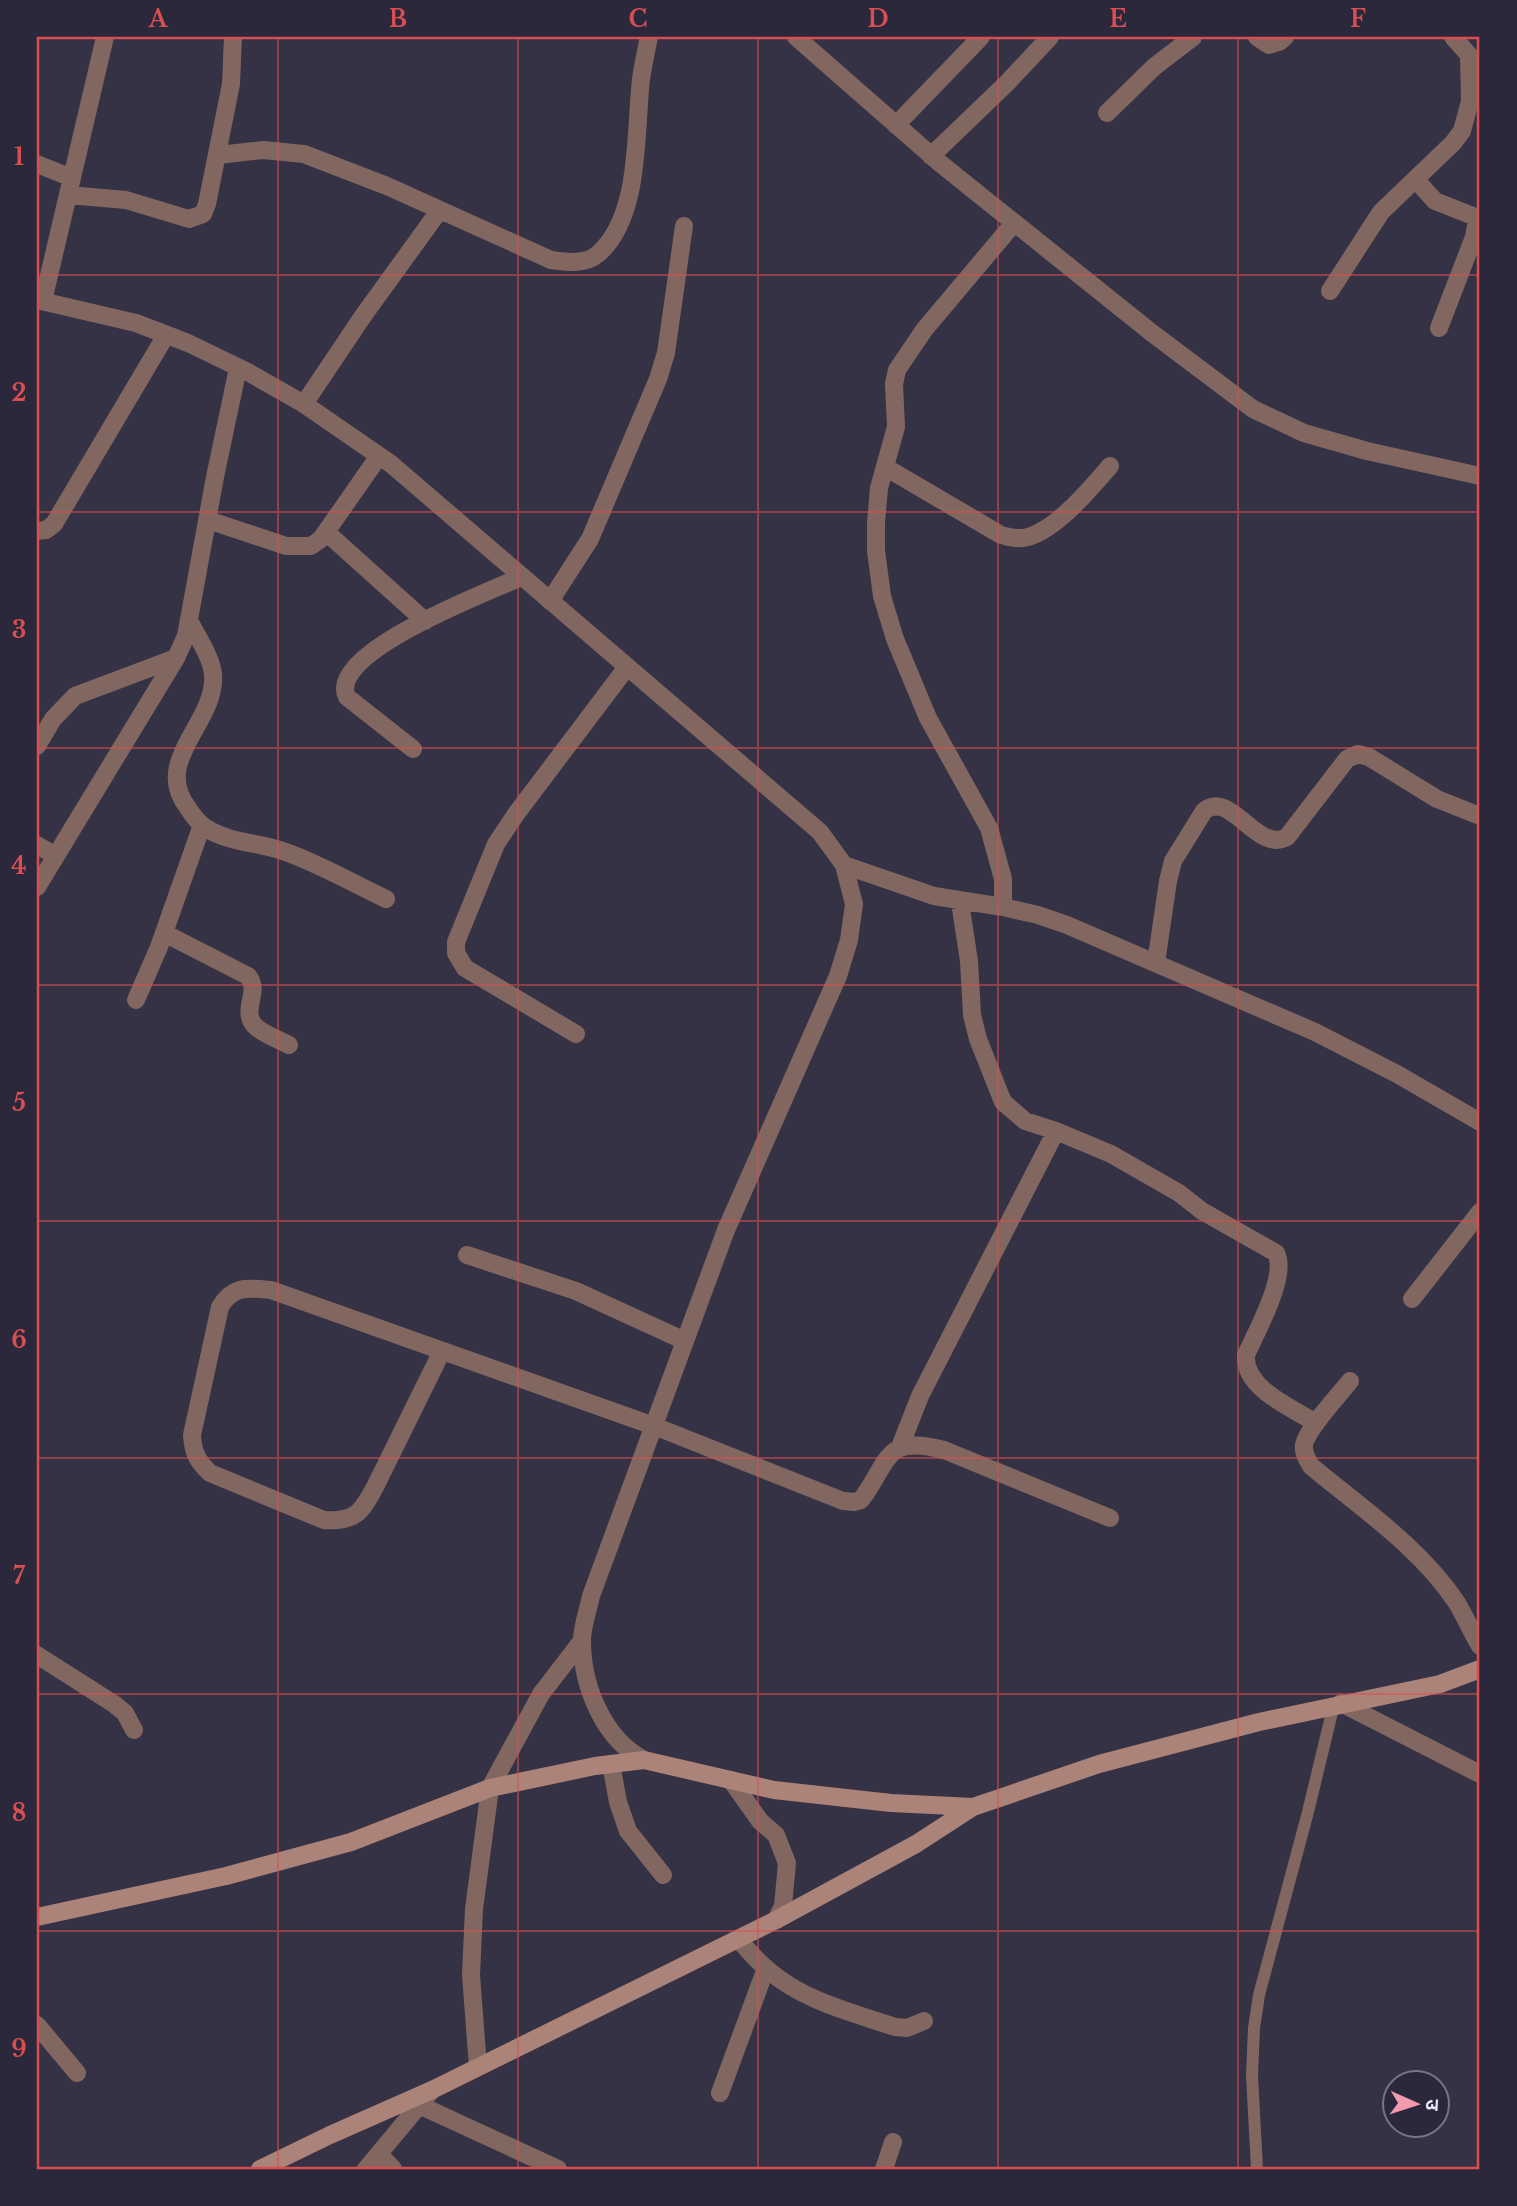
<svg xmlns="http://www.w3.org/2000/svg" width="1517" height="2206" font-family="'Libre Baskerville','Noto Sans Devanagari',serif">
	<rect width="100%" height="100%" fill="#353245"/>
	<g fill="none" stroke-linecap="round" stroke-linejoin="round">
		<path stroke="#826760" stroke-width="12" d="M1257 2169 1252 2075 1254 2028 1259 1995 1308 1812 1334 1704"/>
		<path stroke="#826760" stroke-width="18" d="M1257 37 1269 45 1279 42 1285 37
			M1107 113 1154 67 1193 37
			M896 125 981 37
			M218 155 263 150 304 154 387 186 551 260C566 262 585 265 598 254 641 217 635 131 641 79 643 65 646 51 649 37
			M931 156 1007 83 1050 37
			M37 164 72 178
			M1416 180 1435 201 1473 216 1477 221 1474 237 1439 328
			M68 195 126 200 189 219 203 214 207 204 231 84 233 37
			M1330 291 1381 212 1453 143 1462 131 1470 101 1469 55 1453 37
			M43 301 105 37
			M304 404 363 316 439 211
			M885 467 1001 535C1010 537 1019 540 1028 537 1057 529 1091 488 1110 466
			M208 520 286 546H311L321 539 379 456
			M37 531 46 530 54 524 166 335
			M326 532 425 621
			M550 601 590 539 658 379 666 353 684 226
			M189 620C197 637 211 656 213 674 217 723 151 760 188 808 193 816 198 823 206 828 229 843 258 842 283 851 318 863 352 883 386 899
			M37 746 53 719 75 696 176 658
			M413 749 347 697C325 653 489 592 521 577
			M37 845 56 856
			M844 865 934 896 1003 907 1038 915 1067 925 1315 1032 1397 1074 1480 1122
			M37 887 176 658 186 636 215 477 238 368
			M960 902 969 961 972 1015 978 1039 1003 1102 1025 1121 1056 1131 1111 1154 1179 1193 1202 1211 1276 1253C1288 1276 1256 1332 1246 1355 1243 1388 1292 1408 1316 1423
			M1003 907V879L989 828 928 718 895 639 882 596 876 551V523L879 488 896 427 894 384 897 370 924 330 1014 223
			M164 933 248 976C261 991 241 1009 254 1025 262 1034 278 1039 289 1045
			M1156 963 1168 881 1173 861 1204 811C1231 789 1257 854 1287 837L1347 759 1358 754 1369 757 1437 799 1480 816
			M136 1000 159 947 202 825
			M576 1034 465 968 456 953V942L496 844 516 814 627 667
			M467 1255 576 1291 685 1341
			M1412 1299 1480 1212
			M442 1351 375 1487C361 1513 355 1522 324 1520L210 1473C197 1461 193 1452 192 1435L220 1307C233 1285 248 1288 271 1290L654 1426 843 1501 854 1502 861 1500C890 1461 884 1434 944 1450L1110 1518
			M1350 1381C1339 1395 1306 1430 1304 1445 1303 1453 1307 1459 1311 1466 1361 1508 1420 1547 1457 1603 1465 1617 1472 1632 1480 1646
			M900 1447 920 1396 1056 1131
			M37 1655 114 1704 125 1713 134 1730
			M1341 1703 1480 1774
			M611 1764 618 1802 628 1831 663 1875
			M738 1939C747 1949 757 1961 768 1970 804 2001 850 2012 895 2027L907 2028 924 2021
			M37 2025 77 2073
			M720 2093 766 1968
			M419 2105 558 2169
			M379 2154 393 2169
			M884 2169 893 2142"/>
		<path stroke="#826760" stroke-width="18" d="M796 37 941 164 1152 333 1253 409 1304 433 1367 451 1480 476
			M37 300 136 323 188 343 246 371 304 404 391 464 820 832 844 865 854 904 849 940 838 976 726 1230 591 1596C588 1611 581 1629 582 1644 583 1688 604 1739 644 1760
			M731 1780 760 1821 776 1835 787 1863 783 1906 776 1920
			M478 2067 471 1975 474 1909 490 1788 541 1694 581 1642
			M366 2169 432 2090"/>
		<path stroke="#ac8378" stroke-width="18" d="M37 1917 226 1876 351 1842 490 1788 595 1766 644 1760 774 1790 891 1803 973 1807
			M260 2169 330 2135 432 2090 776 1920 916 1844 973 1807 1099 1764 1259 1722 1440 1684 1480 1669"/>
	</g>
	<path fill="none" stroke="#d94e51" stroke-width="2" stroke-opacity="0.55" d="M278 37V2169M518 37V2169M758 37V2169M998 37V2169M1238 37V2169M37 275H1480M37 512H1480M37 748H1480M37 985H1480M37 1221H1480M37 1458H1480M37 1694H1480M37 1931H1480"/>
	<rect width="1517" height="2206" fill="none" stroke="#2b283b" stroke-width="77"/>
	<g transform="translate(1416 2104) rotate(93)"><circle r="33" fill="#2b283b" stroke="#767485" stroke-width="2"/>
	<path d="M0-5L12 26L0 18L-12 26Z" fill="#f29aad"/>
	<text y="-10" font-size="19" font-weight="bold" text-anchor="middle" fill="#e7e6f3">उ</text>
	</g>
	<rect x="38" y="38" width="1440" height="2130" fill="none" stroke="#d94e51" stroke-width="2.5"/>
	<g font-size="23" text-anchor="middle" font-weight="bold" fill="#d94e51">
		<text x="158" y="27">A</text>
		<text x="398" y="27">B</text>
		<text x="638" y="27">C</text>
		<text x="878" y="27">D</text>
		<text x="1118" y="27">E</text>
		<text x="1358" y="27">F</text>
		<text x="19" y="165">1</text>
		<text x="19" y="401">2</text>
		<text x="19" y="638">3</text>
		<text x="19" y="874">4</text>
		<text x="19" y="1111">5</text>
		<text x="19" y="1348">6</text>
		<text x="19" y="1584">7</text>
		<text x="19" y="1821">8</text>
		<text x="19" y="2057">9</text>
	</g>
</svg>
